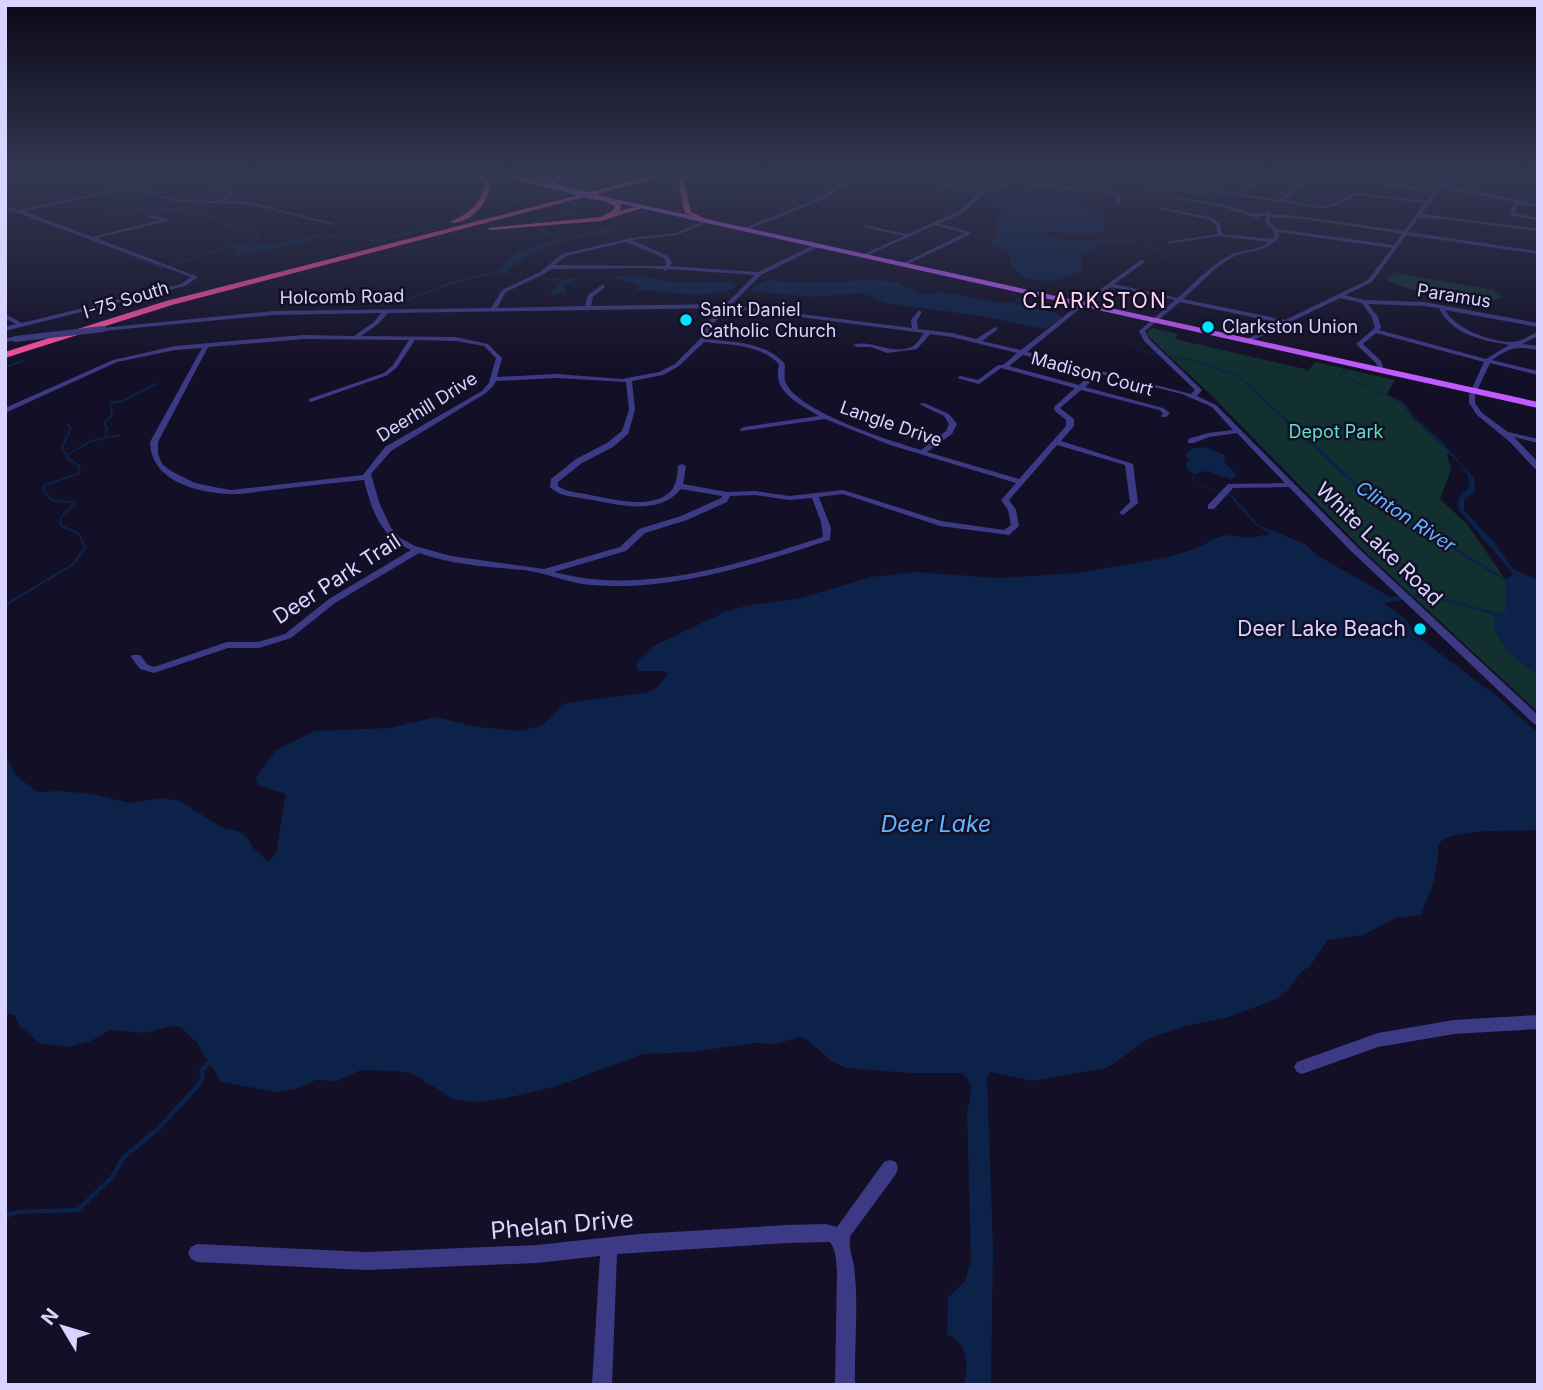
<svg xmlns="http://www.w3.org/2000/svg" width="1543" height="1390" font-family="Inter,sans-serif">
	<rect width="100%" height="100%" fill="#130f26"/>
	<path fill="#12302f" d="M1119 175H1236L1208 196 1110 180Z
		M1392 272 1494 290 1502 297C1489 307 1402 290 1387 280L1388 276 1395 275Z
		M1152 328 1178 334 1175 339 1305 369 1307 372 1315 362 1395 380 1387 394 1402 403 1412 417 1450 453 1447 454 1451 470 1440 499 1467 524 1503 576 1538 617V712L1366 553 1215 399 1146 334Z"/>
	<path fill="#0c2248" d="M1038 193 1052 196 1061 193V197L1092 208 1107 223C1105 241 1064 232 1050 232L1046 235C1053 237 1059 241 1066 241 1094 242 1147 234 1167 254L1162 258C1174 260 1187 260 1198 264L1200 268 1208 270 1199 268 1197 264 1161 259 1159 257 1165 254 1140 243H1100L1098 247 1082 255 1081 271 1059 280 1049 281 1032 290 1047 281C1029 280 1012 276 1010 256L991 243V239L997 237V220L1003 210 1002 206 989 199 998 196Z
		M666 215 608 230 609 232C569 239 534 244 504 274L530 277 496 272 516 253 537 245Z
		M320 234 322 236C317 242 242 256 231 255L236 251 232 246 235 245H267Z
		M640 276 678 283 730 282 737 286C718 299 671 294 648 290 642 289 638 292 632 292L640 287C620 276 587 272 565 285V294L549 295 561 281 537 278H558L564 281 574 278Z
		M767 280 803 283 875 280 896 282 923 294 941 292 1001 303 1014 302 1028 294 1015 304 1056 313 1062 318 1044 329 988 317 886 303 861 293 812 297 751 291 753 286Z
		M1094 326 1140 350 1195 360 1238 375 1373 498 1506 579 1513 574 1458 509V499L1469 487 1468 475 1462 466 1412 417 1402 403 1339 375 1343 370 1342 364 1346 371 1341 375 1404 402 1414 417 1440 440 1474 478 1475 491 1464 501V510L1493 541 1513 569 1538 580V676C1520 662 1490 642 1494 617L1491 614 1428 596 1384 603 1405 619 1422 640 1498 697 1538 733V830C1513 832 1454 827 1438 844V859L1433 884 1421 915 1395 918 1364 935 1328 940 1310 966 1301 972 1289 989 1277 999 1226 1018 1185 1026 1148 1039 1107 1068 1032 1081 990 1072 987 1076 993 1249 991 1385H963C970 1368 967 1339 947 1335L948 1298 965 1281 971 1261 967 1111C971 1097 975 1084 962 1073H910L845 1068 830 1060 808 1040 800 1037 776 1044 756 1043 691 1052 643 1054 557 1086 503 1099 474 1102 455 1100 411 1073 391 1071 361 1070 337 1081 316 1080 295 1089 278 1092 221 1082 197 1043 181 1027 170 1026 145 1033 110 1030 91 1041 67 1047 39 1043 20 1026 14 1015 5 1013V752L15 775 38 792 60 791 93 794 129 803 163 798 180 801 221 827 238 831 246 836 254 849 269 862 276 852 286 794 259 786 255 778 276 750 315 731 390 728 435 717 478 727 522 731 542 725 566 703 644 693 656 689 668 674 663 671H638L636 663 653 646 725 612 745 606 801 598 871 577 915 572 999 578 1077 573 1164 558 1195 549 1216 538 1226 535 1249 538 1270 534 1253 523 1231 497 1191 482 1193 476H1195L1192 482 1233 496 1258 525 1305 544 1317 555 1390 597 1429 594 1501 614 1506 611 1505 581 1367 497 1238 377 1194 361 1140 351Z
		M1205 447 1225 455 1224 462 1236 474 1235 478 1230 479 1207 471 1194 474 1187 470 1186 463 1189 460 1185 455 1193 448Z"/>
	<g fill="none" stroke-linecap="round" stroke-linejoin="round">
		<path stroke="#0c2248" stroke-width="2" d="M146 175 161 180
			M89 184 125 176
			M571 186 602 178
			M141 189 103 206 113 216 153 207 207 213 206 215 227 226 252 230 260 236 246 244
			M1058 193 1062 187
			M703 200 736 199
			M963 203 968 202
			M978 204 1002 207
			M953 205 959 204
			M491 208 539 196 552 197
			M563 214 569 212 577 203H573
			M534 222 551 217
			M537 227 558 239
			M323 235 379 241 451 221 471 209
			M121 252 161 268 232 246
			M374 304 398 303 451 283 496 272
			M5 367 23 361
			M67 424 71 428 62 447 68 459 79 465 80 473 45 485 43 490 53 501 76 502 62 516 60 525 79 534 85 548 79 555
			M105 437 107 428 104 423 112 415 110 403 123 401 156 384
			M67 455 91 441 119 435"/>
		<path stroke="#0c2248" stroke-width="2.5" d="M5 605 72 565 81 554"/>
		<path stroke="#0c2248" stroke-width="4.5" d="M5 1216 18 1212 78 1210 112 1177 124 1157 159 1128 200 1083 203 1077 201 1071 208 1063"/>
		<path fill="#3d3a85" fill-rule="evenodd" d="M5 175H10L5 177Z
			M181 175H189L140 186 151 192 177 200 219 201 228 195 227 193 206 187 207 185 230 191 232 195 224 201 249 202 335 224 333 225 249 204 177 202 149 194 136 187 23 211 92 237 161 220 148 217 150 215 169 219V221L96 238 198 277 185 286 5 331V327L16 324 5 318V314L22 323 181 284 191 277 5 208V205L19 210Z
			M865 175H871L841 187 825 199 746 230 742 229 821 197 839 185Z
			M1024 175H1030L1017 181 1110 191 1120 194V202L1116 203 1117 196 1109 193 1012 183 982 195 963 213 939 224 971 232V234L906 265 901 264 965 233 935 225 866 256 862 255 904 236 863 227V225L908 234 959 211 979 193 925 182 924 180 933 179 948 184 983 192Z
			M1260 175H1265L1241 194 1280 200 1310 175H1315L1284 200C1298 202 1316 208 1330 205 1340 202 1346 195 1356 193L1427 201 1433 192 1319 175H1331L1435 190 1445 177 1435 175 1538 183V185L1448 177 1442 186 1491 194 1520 201 1526 200V202L1538 205V207L1517 204 1514 213 1538 218V220L1509 215 1515 202 1440 188 1422 214 1538 229V231L1451 220 1418 218 1408 232 1538 251V254L1406 235 1372 282 1345 295 1364 300 1424 302 1538 323V327L1445 310C1455 329 1491 342 1512 342 1520 342 1530 335 1538 332V336L1522 344 1538 346V350C1516 346 1510 347 1492 360L1538 371V375L1490 363 1475 395V403L1482 413 1508 432 1538 439V443L1514 437 1538 462V469H1535L1510 442 1477 415 1469 403V395L1484 362 1376 333 1363 344 1381 361 1384 370 1379 371 1376 363 1356 344 1375 328 1372 317 1362 303 1340 298 1247 343 1245 342V340L1280 323 1180 302 1145 331 1149 339 1201 389 1202 390 1197 396 1216 405 1356 546 1538 715V725L1534 724 1350 550 1289 487 1233 488 1214 509H1208V505L1228 484 1285 483 1237 433 1209 437 1194 443H1188V439L1208 433 1233 430 1212 407 1182 394 1100 374 1085 387 1163 408 1170 413 1166 417H1162L1161 416 1163 413 1159 410 1081 390 1060 408 1074 419V426L1061 441 1133 464 1138 503 1123 515 1119 513 1130 502 1125 465 1057 445 1009 500 1016 510 1019 526 1009 535 940 526 843 494 819 497 831 528 830 540C756 564 670 592 591 585 568 583 547 573 524 570 489 567 453 565 419 553L335 603 291 638 259 648H228L154 673 140 669 131 657 132 655H140L148 665 154 667 227 642H258L285 634 329 599 411 550C380 536 372 511 364 480 333 483 303 486 272 490 258 491 242 495 228 494 196 492 151 481 150 442L202 348 175 350 117 362 5 413V408L113 360 175 346 303 335 354 336 374 322 381 313 273 315 103 331 100 329 101 328 273 311 491 308 502 290 540 272 562 254 631 238 676 233 706 220 708 222 677 235 632 240 668 256 672 263 670 266 758 272 816 244H820V246L761 275 731 305 912 328 911 320 919 310 922 312 917 320 918 329 952 333 976 339 995 327 997 328V330L982 341 1021 350 1073 309 1141 260 1146 261 1114 284 1178 298C1193 284 1213 263 1231 255 1243 249 1259 251 1269 242L1220 236 1166 244 1168 242 1217 234 1216 225 1209 220 1160 209V207L1213 218 1220 224 1222 234 1272 239 1275 237 1273 230 1265 222 1266 216H1258L1259 217 1257 218 1223 207 1175 198 1174 196 1224 205 1250 213 1266 214 1269 211 1271 212V214L1305 217 1404 231 1425 203 1356 195 1335 206 1321 208 1214 192 1216 191 1236 194ZM1270 217 1305 219 1402 234 1394 245 1276 229 1269 222ZM1278 232 1392 248 1368 280 1285 320 1183 299C1198 286 1217 264 1235 256 1252 249 1267 253 1279 237ZM626 242 664 258 666 263 665 266 554 265 566 256ZM647 268 663 269 665 271 668 269 755 275 726 304 591 306 593 297 605 287 603 284 588 295 585 306 497 308 506 292 544 274 551 269ZM1111 287 1175 300 1139 331 1144 341 1195 390 1191 394 1027 352 1077 311ZM1368 304 1424 306 1439 308C1452 335 1482 340 1509 345L1486 359 1379 330 1381 328 1378 317ZM722 308 706 324 701 338 675 364 659 372 622 379 556 374 497 377 502 358 488 344 456 337 361 336 378 324 388 313ZM728 308 924 333C921 337 917 344 913 346 895 357 872 338 853 345L856 347H871L887 353 917 349 930 334 952 337 1017 353 1003 365H998L978 380 960 376 957 378 979 384 1001 368 1075 388 1054 407 1055 411 1066 420V426L1019 479 927 452 952 434 957 424 949 414 924 403 919 404 944 416 949 424 946 431 921 450C891 441 795 411 785 381 784 375 785 369 785 364 765 342 735 342 707 339L712 325ZM303 339 409 340 393 365 384 373 309 399V401L311 402 388 375 397 367 415 340 456 341 484 346 496 358 489 383 482 391 385 447 363 475 231 490 219 488 195 483 171 471 162 464 158 454V442L208 347ZM704 342C730 345 759 344 779 364 778 370 777 376 779 382 785 398 806 408 819 416L744 427 740 429 741 431 825 419 890 445 1016 483 1001 500 1008 510 1011 525 1004 530 941 521 843 490 789 496 755 491 727 492 683 484 686 466 682 464 678 466C677 475 677 485 670 492 651 510 612 499 590 495 578 492 568 493 558 486V482L582 463 613 447 628 434 635 410 632 381 663 375 679 366ZM1023 355 1094 372 1079 385 1009 366ZM556 378 626 382 629 410 622 431 607 443 576 459 551 479 550 487C560 497 573 496 586 499 617 504 658 517 681 489L722 496 721 498 681 516 639 529 620 547 544 569 451 556 415 546 400 538 391 528 379 502 371 474 391 451 486 393 494 385 496 381ZM755 495 789 500 812 498 821 522 823 537C739 564 642 596 554 572L626 551 645 533 687 520 727 502 730 496Z
			M15 337 17 338V340L5 342V338Z
			M1538 1015V1029L1454 1034 1378 1047 1302 1074 1297 1072 1294 1067 1297 1062 1378 1033 1454 1020Z
			M890 1160 896 1162 898 1168 896 1174 851 1235C847 1245 853 1257 854 1267 859 1306 854 1346 855 1385H835L837 1271C836 1261 836 1250 830 1242L787 1243 617 1254 612 1385H592L600 1256 537 1263 367 1270 197 1262 191 1259 188 1253 191 1247 197 1244 367 1252 537 1245 639 1234 787 1225 826 1224 837 1227 884 1162Z"/>
		<path fill="#c25bff" fill-rule="evenodd" d="M496 175H507L574 191 571 193Z
			M597 195 1538 402V408L595 198Z"/>
		<path fill="#ff4fa3" fill-rule="evenodd" d="M477 175H483L491 184C487 204 473 222 452 223V221C470 213 480 204 485 184Z
			M548 175H567L556 183 574 191 571 193 551 185 550 180 555 177 530 184 527 182Z
			M657 175H668L172 305 5 358V352L166 301Z
			M683 175H689L684 182 691 212 708 220V222L685 213 678 182Z
			M597 195 621 204 620 211 642 205 645 207 601 221 490 230 487 228 601 217 614 210 615 206 595 198Z"/>
		<path stroke="#3d3a85" stroke-width="6" d="M15 339 103 329"/>
		<path stroke="#c25bff" stroke-width="6" d="M571 191 597 197"/>
	</g>
	<linearGradient id="sky" x2="0" y2="1"><stop stop-color="#0a0815"/><stop offset="0.47" stop-color="#333752"/><stop offset="1" stop-color="#333752" stop-opacity="0"/></linearGradient>
	<rect width="1543" height="370" fill="url(#sky)"/>
	<g fill="#00e5ff" stroke="#130f26" stroke-width="2.5">
		<circle cx="686" cy="320" r="7"/>
		<circle cx="1208" cy="327" r="7"/>
		<circle cx="1420" cy="629" r="7"/>
	</g>
	<g text-anchor="middle" stroke-width="5" stroke-linejoin="round" paint-order="stroke">
		<g font-size="18" fill="#d9d4ff" stroke="#130f26">
			<text transform="translate(1454 296) rotate(9)" y="6">Paramus</text>
			<text transform="translate(342 297) rotate(-1)" y="6">Holcomb Road</text>
			<text transform="translate(126 300) rotate(-17)" y="6">I-75 South</text>
			<text transform="translate(1092 374) rotate(15)" y="6">Madison Court</text>
			<text transform="translate(427 407) rotate(-32)" y="6">Deerhill Drive</text>
			<text transform="translate(891 424) rotate(19)" y="6">Langle Drive</text>
		</g>
		<g font-size="18" fill="#d9d4ff" stroke="#130f26" text-anchor="start">
			<text x="700" y="316">Saint Daniel<tspan x="700" dy="21">Catholic Church</tspan></text>
			<text x="1222" y="333">Clarkston Union</text>
		</g>
		<g font-size="18" fill="#5fe0c0" stroke="#130f26">
			<text x="1336" y="438">Depot Park</text>
		</g>
		<g font-size="19" font-style="italic" fill="#62b6ff" stroke="#130f26">
			<text transform="translate(1406 516) rotate(33)" y="7">Clinton River</text>
		</g>
		<g font-size="21" letter-spacing="2" fill="#ffd6f0" stroke="#130f26">
			<text x="1095" y="308">CLARKSTON</text>
		</g>
		<g font-size="21" fill="#d9d4ff" stroke="#130f26">
			<text transform="translate(1379 544) rotate(44)" y="7">White Lake Road</text>
			<text transform="translate(337 579) rotate(-33)" y="7">Deer Park Trail</text>
		</g>
		<g font-size="21" fill="#d9d4ff" stroke="#130f26" text-anchor="end">
			<text x="1406" y="636">Deer Lake Beach</text>
		</g>
		<g font-size="23" font-style="italic" fill="#62b6ff" stroke="#130f26">
			<text x="936" y="832">Deer Lake</text>
		</g>
		<g font-size="24" fill="#d9d4ff" stroke="#130f26">
			<text transform="translate(562 1225) rotate(-5)" y="8">Phelan Drive</text>
		</g>
	</g>
	<rect width="1543" height="1390" fill="none" stroke="#d9d4ff" stroke-width="14"/>
	<g transform="translate(63 1327) rotate(308)" stroke="#130f26" stroke-width="5" paint-order="stroke">
	<path d="M0-5L12 26L0 18L-12 26Z" fill="#d9d4ff"/>
	<text y="-10" font-size="19" font-weight="bold" text-anchor="middle" fill="#d9d4ff">N</text>
	</g>
</svg>
